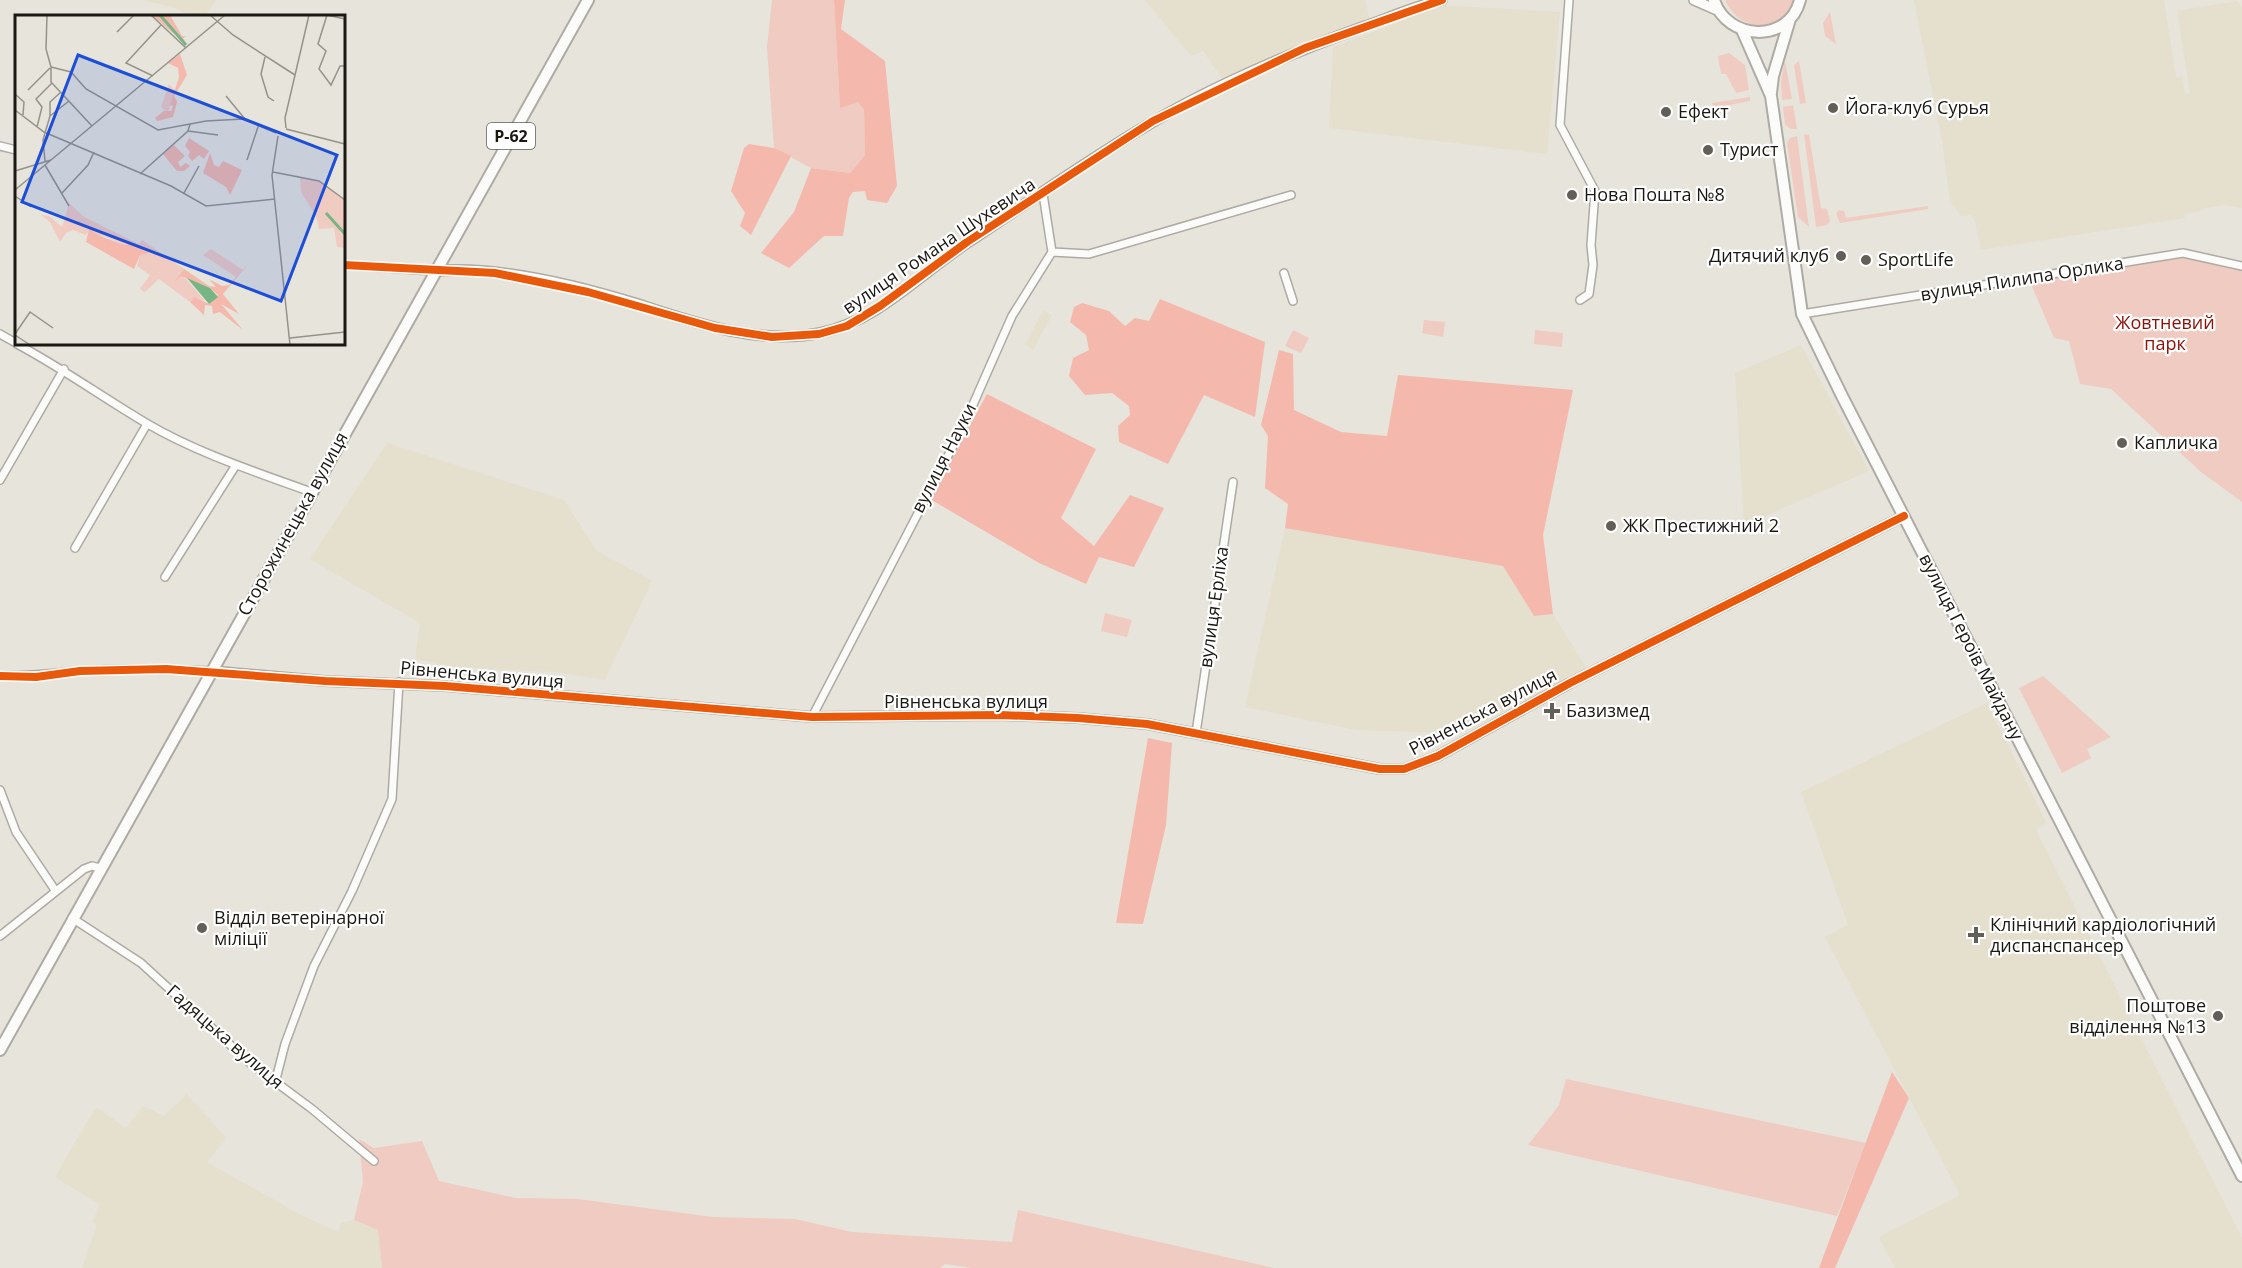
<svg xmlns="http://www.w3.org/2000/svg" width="2242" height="1268" font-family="'Open Sans',sans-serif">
	<rect width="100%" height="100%" fill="#e7e4db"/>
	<path fill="#e5dfcd" d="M143 0H216L205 16H189L175 8Z
		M1145 0H1365L1370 21 1226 84 1203 51 1191 56Z
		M1914 0H2164L2176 77 2182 76 2185 94 2190 93 2177 11 2237 1 2242 7V208L2224 205 2200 209V212L2184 214 2185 218 1981 250 1974 218 1970 215 1961 216 1950 201 1942 141Z
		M1439 5 1560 12 1547 154 1329 128 1333 47 1407 19 1405 14Z
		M1043 310 1052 315 1033 350 1025 345Z
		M1801 345 1869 471 1744 525 1735 373Z
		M387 443 564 500 597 551 652 581 605 680 555 672 456 667 415 659 420 623 310 559Z
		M1285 528 1503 566 1534 616 1553 614 1587 669 1466 731 1442 733 1356 730 1245 707Z
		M1987 703 2046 822 2036 830 2242 1238V1268H1895L1879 1237 1960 1195 1825 937 1848 925 1801 792Z
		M187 1094 226 1138 207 1162 301 1215 338 1232 341 1223 354 1220 378 1230 382 1268H82L97 1225 92 1222 100 1205 55 1177 87 1122 97 1108 126 1128 143 1106 164 1116Z"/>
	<path fill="#f0cbc1" d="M772 0H834L840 107 858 102 864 110 865 155 850 173 811 168 774 148 767 47Z
		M1725 0H1797C1781 33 1740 34 1725 0Z
		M1830 12 1836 44 1825 36 1823 23Z
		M1729 53 1745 65 1749 90 1736 93 1726 74H1721L1718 56Z
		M1785 61 1792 99 1782 100 1781 80Z
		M1799 61 1806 103 1800 104 1794 65Z
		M1750 97V101L1713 108 1712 103Z
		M1793 105 1797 129H1791L1785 125 1783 107Z
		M1804 134 1809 135 1821 208 1827 209 1830 221 1827 225 1816 227Z
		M1797 136 1809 227 1798 217 1787 143 1790 138Z
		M1928 206V209L1840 223 1836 213 1839 210 1844 211 1846 218Z
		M2183 252 2242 265V502L2201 472 2111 389 2080 384 2069 341 2054 338 2028 277Z
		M1424 320 1445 322 1443 337 1422 333Z
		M1293 330 1309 338 1301 353 1285 346Z
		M1535 330 1563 333 1562 347 1534 344Z
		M1105 613 1132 620 1127 637 1101 631Z
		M2043 676 2111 737 2087 749 2091 758 2062 773 2019 688Z
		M1566 1079 1866 1143 1837 1216 1528 1145 1559 1105Z
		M359 1139 374 1148 422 1141 439 1181 516 1198 578 1199 713 1217 795 1219 852 1232 1012 1242 1018 1210 1274 1268H972L945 1264 940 1268H382L378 1230 354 1220 363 1182Z"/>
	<path fill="#f4b9ac" d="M834 0H845L841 29 885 61 897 186 887 203 867 200 865 191 853 192 849 198 843 236H824L789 268 761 253 794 212 811 168 850 173 865 155 864 110 858 102 840 108Z
		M749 144 774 148 791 156 751 235 740 226 745 213 731 191 744 148Z
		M1160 299 1265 342 1255 417 1204 395 1168 464 1119 442 1118 426 1130 415 1129 406 1112 393 1085 395 1069 376 1073 358 1089 350 1086 335 1070 322 1074 307 1082 303 1109 311 1125 326 1135 318 1149 321Z
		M1279 350 1293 354 1294 410 1341 432 1387 436 1398 375 1573 390 1543 535 1553 614 1534 616 1503 566 1285 528 1288 504 1265 488 1268 436 1261 425Z
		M987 394 1096 449 1061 518 1094 546 1130 495 1164 508 1134 567 1099 557 1086 584 1039 563 930 499Z
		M1148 738 1172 743 1166 825 1143 924 1116 923Z
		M1892 1072 1909 1098 1835 1268H1819Z"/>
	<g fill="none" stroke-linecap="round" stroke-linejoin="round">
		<g stroke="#aeaba4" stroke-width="10">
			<path id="street" d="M1569 0 1560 125 1595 191 1591 245 1593 265 1589 294 1580 300
				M0 146 16 150
				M1052 252 1089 254 1291 195
				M344 265 434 271
				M1284 273 1293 301
				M1802 314 2183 253 2242 266
				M0 334 16 343
				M17 344C62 368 102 397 146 423 197 453 256 472 311 492
				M0 480 64 369
				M75 548 147 424
				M165 577 236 465
				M0 676C27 676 52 674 79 671 123 668 167 669 211 671
				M812 717 964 425 1012 316 1052 252 1043 194
				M1196 733 1233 482
				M0 790 16 832 55 890
				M72 918 141 963 250 1063 312 1109 374 1161
				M0 936 84 869 92 866 100 868
				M275 1083 285 1044 314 966 352 891 392 799 399 682"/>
		</g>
		<g stroke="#aeaba4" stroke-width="12">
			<path id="secondary" d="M1694 0 1719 11
				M434 271C498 265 580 286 641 305 698 324 760 345 820 333 877 322 922 272 970 241 1030 201 1089 159 1151 123 1217 84 1291 53 1363 27 1389 18 1415 6 1442 0
				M211 671 325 681 445 686 812 717 1000 715 1078 718 1147 724 1380 769H1404L1438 756 1570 683 1904 516"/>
		</g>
		<g stroke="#aeaba4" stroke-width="14">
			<path id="primary" d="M1714 0C1727 41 1789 44 1800 0
				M1742 30 1771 96 1802 314 1842 396 2242 1176
				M1771 93 1773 76 1790 19
				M0 1050 588 0"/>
		</g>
		<use href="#street" stroke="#fbfbfa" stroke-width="7"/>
		<use href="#secondary" stroke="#fbfbfa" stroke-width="9"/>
		<use href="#primary" stroke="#fbfbfa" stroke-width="10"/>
		<g stroke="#fff" stroke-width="11">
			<path id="cycleway" d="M344 265 495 273 588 292 715 328 772 337 819 334 847 326 880 306 967 242 1153 121 1305 48 1442 0
				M0 676 36 677 80 671 166 669 325 681 445 686 812 717 1000 715 1078 718 1147 724 1380 769H1404L1438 756 1570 683 1904 516"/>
		</g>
		<use href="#cycleway" stroke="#e8590c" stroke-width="8"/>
	</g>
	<g fill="#625f58" stroke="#fff" stroke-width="2">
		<circle cx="1833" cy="108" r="6"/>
		<circle cx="1666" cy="112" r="6"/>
		<circle cx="1708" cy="150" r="6"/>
		<circle cx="1572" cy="195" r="6"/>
		<circle cx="1841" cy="256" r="6"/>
		<circle cx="1866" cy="260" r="6"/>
		<circle cx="2122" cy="443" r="6"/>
		<circle cx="1611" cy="526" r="6"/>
		<path d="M1549 702h6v6h6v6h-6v6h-6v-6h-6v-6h6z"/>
		<circle cx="202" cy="928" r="6"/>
		<path d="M1973 926h6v6h6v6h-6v6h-6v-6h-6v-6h6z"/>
		<circle cx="2218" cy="1016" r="6"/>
	</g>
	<g text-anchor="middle" stroke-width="4.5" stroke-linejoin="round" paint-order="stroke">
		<rect fill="#fff" stroke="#5f5d59" stroke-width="1.5" x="487" y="123" width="48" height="26" rx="4.5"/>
		<g font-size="16" font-weight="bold" fill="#1a1812">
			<text x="511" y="142">Р-62</text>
		</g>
		<g font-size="18" fill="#1a1812" stroke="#fff" text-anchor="start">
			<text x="1845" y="114">Йога-клуб Сурья</text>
			<text x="1678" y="118">Ефект</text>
			<text x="1720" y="156">Турист</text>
			<text x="1584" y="201">Нова Пошта №8</text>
			<text x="1829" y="262" text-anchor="end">Дитячий клуб</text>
			<text x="1878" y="266">SportLife</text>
			<text x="2134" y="449">Капличка</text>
			<text x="1623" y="532">ЖК Престижний 2</text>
			<text x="1566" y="717">Базизмед</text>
			<text x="214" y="924">Відділ ветерінарної<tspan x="214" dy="21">міліції</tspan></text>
			<text x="1990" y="931">Клінічний кардіологічний<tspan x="1990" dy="21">диспанспансер</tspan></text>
			<text x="2206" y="1012" text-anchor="end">Поштове<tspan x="2206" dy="21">відділення №13</tspan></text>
		</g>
		<g font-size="18" fill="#1a1812" stroke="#fff">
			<text transform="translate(939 246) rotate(-34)" y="6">вулиця Романа Шухевича</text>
			<text transform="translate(2022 279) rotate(-9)" y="6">вулиця Пилипа Орлика</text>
			<text transform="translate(944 458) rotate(-63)" y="6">вулиця Науки</text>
			<text transform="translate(293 524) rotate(-61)" y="6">Сторожинецька вулиця</text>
			<text transform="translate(1214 607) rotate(-82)" y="6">вулиця Ерліха</text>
			<text transform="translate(1971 647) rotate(63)" y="6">вулиця Героїв Майдану</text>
			<text transform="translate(482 675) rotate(5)" y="6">Рівненська вулиця</text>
			<text x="966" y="708">Рівненська вулиця</text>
			<text transform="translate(1483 712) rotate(-28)" y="6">Рівненська вулиця</text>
			<text transform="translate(225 1037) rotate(41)" y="6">Гадяцька вулиця</text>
		</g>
		<g font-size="18" fill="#8e1008" stroke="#fff">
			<text x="2165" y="329">Жовтневий<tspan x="2165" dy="21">парк</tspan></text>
		</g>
	</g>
	<g transform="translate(15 15)">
		<rect width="330" height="330" fill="#e7e4db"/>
		<path d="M154 69 160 75 153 98 146 92ZM285 162 304 166 330 184V238L329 233 322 232 319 213 304 214 301 201 286 177ZM54 188 69 202 124 229 127 225 169 254 162 264 166 261 171 264 190 286 180 282 175 287 144 264 130 277 125 274 135 260 122 251 127 233 116 228 110 230 74 215 71 220 58 215 51 218 45 227 35 207 26 200 34 201 47 212ZM196 234 228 255 221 262 188 240Z" fill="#f0cbc1"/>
		<path d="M137 0H155L167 21H171L168 23 172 30ZM165 39 172 60 159 81 162 87 158 102 142 106 140 103 149 96H156L158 91 155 90 164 62 163 53 153 48ZM174 123 194 136 189 144 184 140 177 146 173 141 175 137 170 131ZM159 130 170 141 163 147 165 152 171 148 175 151 169 156H162L148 139ZM195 138 199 150 204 152 208 146 227 155 215 180 211 172 188 158ZM74 214 90 223 110 230 116 228 134 238 125 240 119 254 71 227ZM234 248 208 279 224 299 206 289 228 315 205 297 198 299 197 291 190 290 189 300 175 287 180 282 194 289 203 280 195 273 166 261 159 267 169 254 194 271 201 272 194 264 207 271 214 270Z" fill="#f4b9ac"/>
		<path d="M172 263 195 273 203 282 194 289Z" fill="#78b585"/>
		<path fill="none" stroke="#78b585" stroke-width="3" d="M145 0 171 30M311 198 330 219"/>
		<path fill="none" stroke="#95928b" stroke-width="1.5" d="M32 0 31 34 36 52M136 0 171 33M195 0 218 20 280 60M312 0 303 29 311 36 304 54 316 70 325 51H330M312 0 330 4M102 17 119 0M250 42 246 59 253 82 259 86M36 52 56 57 71 74 143 115 191 106 228 104 261 118M36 52V67L77 111M138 61 111 48 146 10M13 75 35 53M0 79 9 87 8 100M211 81 230 104M0 95 29 117 156 171 191 191 260 184M35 101 54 86M22 112 27 92 21 84 37 68M271 113 270 103 294 0M271 114 330 129M173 116 203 120M263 121 257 160 275 330M232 145 244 109M30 146 28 125 35 101V87L46 77M30 150 54 191M0 156 36 145M258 157 304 166 330 185M125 159 173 116 175 109M0 175 210 0M47 178 73 150 79 137M169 178 184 151M0 181 16 192M0 319 15 297 38 313M0 320 15 330M275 323 330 317"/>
		<path fill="#1d4ed8" fill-opacity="0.15" stroke="#1d4ed8" stroke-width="3" d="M63 40 322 140 266 286 7 187Z"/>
		<rect width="330" height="330" fill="none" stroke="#1a1812" stroke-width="3"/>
	</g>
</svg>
